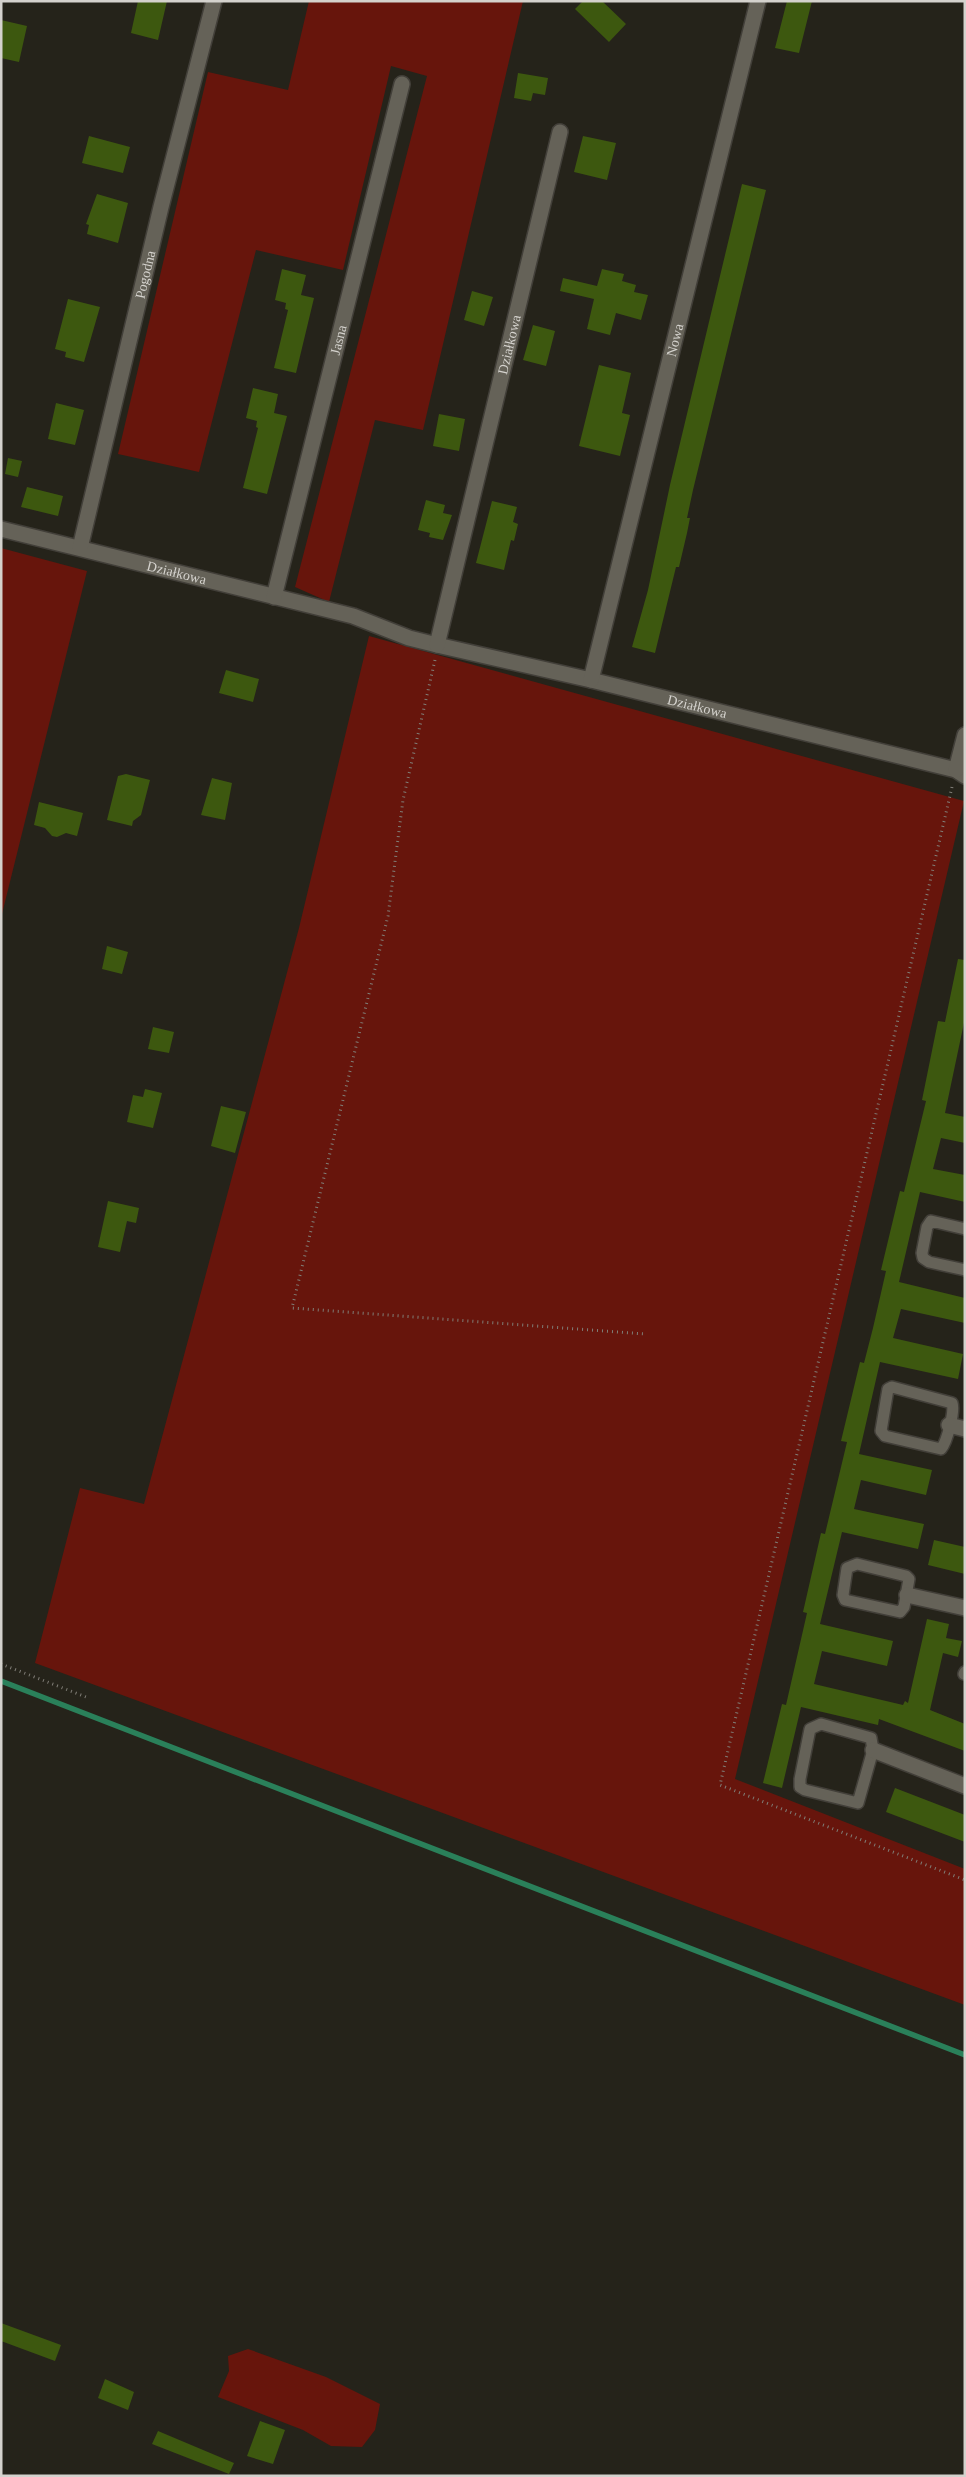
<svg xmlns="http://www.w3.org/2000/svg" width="966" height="2477" font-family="Georgia,serif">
	<rect width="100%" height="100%" fill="#25231a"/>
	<path fill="#67150c" d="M309 1H523L423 430 375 420 329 602 295 587 427 76 391 66 343 270 256 250 199 472 118 454 208 72 288 90Z
		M1 548 87 571 1 918Z
		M369 636 964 801 735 1779 965 1869V2005L35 1663 80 1488 144 1504 299 928Z
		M248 2349 326 2377 380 2404 375 2430 362 2447 331 2446 303 2430 218 2397 229 2371 228 2356Z"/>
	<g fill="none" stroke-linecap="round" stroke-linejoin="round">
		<path stroke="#2a805a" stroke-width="5.5" d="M1 1681 965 2055"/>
	</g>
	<path fill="#3d580f" d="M138 1H167L158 40 131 33Z
		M583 1H602L626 24 609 42 575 9Z
		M787 1H812L799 53 775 48Z
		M1 20 27 26 19 62 1 58Z
		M518 73 548 78 545 95 533 93 531 101 514 98Z
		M89 136 130 147 123 173 82 163Z
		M583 136 616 143 607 180 574 172Z
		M742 184 766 190 693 490 687 518H690L687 533 679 567H676L655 653 632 647 648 590 670 485Z
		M97 194 128 203 118 243 87 234 89 225 86 224Z
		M282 269 306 275 301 295 314 298 296 373 274 368 288 310 285 309 286 303 275 300Z
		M602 269 624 274 622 281 636 285 634 292 648 295 641 320 616 313 610 335 587 329 594 299 560 291 563 278 597 286Z
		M472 291 493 297 484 326 464 320Z
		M68 299 100 307 84 362 65 357 66 352 55 349Z
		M533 325 555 331 546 366 523 360Z
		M599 365 631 373 622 413 630 415 620 456 579 446Z
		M253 388 278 394 274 413 287 416 267 494 243 488 258 428 256 427 257 421 246 418Z
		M56 403 84 410 75 445 48 439Z
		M439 414 465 419 459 451 433 446Z
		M8 458 22 461 18 477 5 474Z
		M27 487 63 496 58 516 21 507Z
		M426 500 445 505 443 513 452 515 443 540 429 537 430 533 418 530Z
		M492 501 517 507 513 522 518 524 514 541 511 540 504 570 476 563Z
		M226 670 259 679 253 702 219 693Z
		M126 774 150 780 141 815 133 821 132 826 107 820 118 776Z
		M212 778 232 783 225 820 201 815Z
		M39 802 83 813 77 836 66 833 57 837 52 836 45 828 34 825Z
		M107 946 128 952 122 974 102 969Z
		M958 959 965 960V1018L945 1113 965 1117V1143L941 1138 933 1169 965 1175V1202L920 1192 899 1282 965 1298V1323L901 1309 893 1338 963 1354 958 1379 880 1362 859 1454 932 1470 926 1495 861 1480 854 1509 924 1524 918 1549 842 1532 820 1624 893 1641 887 1666 822 1651 814 1684 903 1705 905 1701 908 1703 927 1619 949 1624 946 1638 962 1641 958 1657 943 1653 930 1710 965 1724V1751L879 1719 878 1725 801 1707 782 1788 763 1783 782 1704 786 1705 807 1613 803 1612 821 1533 825 1534 847 1442 841 1441 860 1362 864 1363 873 1328 886 1271 881 1270 900 1191 904 1192 926 1101 922 1100 938 1021 945 1022Z
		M153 1027 174 1032 169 1053 148 1049Z
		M145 1089 162 1093 153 1128 127 1122 133 1095 143 1097Z
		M221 1106 246 1112 235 1153 211 1146Z
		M108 1201 139 1208 136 1223 127 1221 120 1252 98 1247Z
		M934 1540 965 1547V1574L928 1565Z
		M895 1788 965 1815V1842L886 1812Z
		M1 2323 61 2345 55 2361 1 2341Z
		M105 2379 134 2392 128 2410 98 2398Z
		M260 2421 285 2430 273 2464 247 2456Z
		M158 2431 234 2463 229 2474 152 2444Z"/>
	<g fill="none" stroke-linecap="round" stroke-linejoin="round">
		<g stroke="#423f39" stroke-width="14">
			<path id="lane" d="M965 1229 931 1221 927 1227 922 1253 923 1258 929 1262 965 1270
				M892 1387 952 1403C955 1411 947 1442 941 1449L885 1436 881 1431 888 1389Z
				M857 1564 906 1576 909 1579 904 1607 900 1612 845 1600 843 1595 847 1568Z
				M964 1674 965 1672
				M821 1724 871 1738 873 1750 858 1803 805 1790 800 1787V1779L810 1729Z"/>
		</g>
		<g stroke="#423f39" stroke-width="18">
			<g id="street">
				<path id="s1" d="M1 529 353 616 409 638 437 645 591 680 956 770 965 776"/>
				<path id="s2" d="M80 548 161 207 214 1"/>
				<path id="s3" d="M274 597 402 84"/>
				<path id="s4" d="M437 645 560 132"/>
				<path id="s5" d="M591 680 758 1"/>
				<path d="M956 770 965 735"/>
				<path d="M949 1425 965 1429"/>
				<path d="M907 1595 965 1608"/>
				<path d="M873 1750 965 1786"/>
			</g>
		</g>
		<path stroke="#807e77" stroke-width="3" stroke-dasharray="1 4" stroke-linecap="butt" d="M435 660 403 800 388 916 292 1308 645 1334
			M952 787 720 1785 965 1880
			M1 1664 86 1697"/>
		<use href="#lane" stroke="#656258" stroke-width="11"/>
		<use href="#street" stroke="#656258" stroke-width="15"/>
	</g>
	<g text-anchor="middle" stroke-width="5" stroke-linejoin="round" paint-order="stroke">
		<g font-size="14" fill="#d4d2cd" stroke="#1c1a11">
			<text dy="5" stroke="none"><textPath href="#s2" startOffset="281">Pogodna</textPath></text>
			<text dy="5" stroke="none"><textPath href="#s3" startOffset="265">Jasna</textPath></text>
			<text dy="5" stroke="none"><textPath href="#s5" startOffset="350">Nowa</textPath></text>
			<text dy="5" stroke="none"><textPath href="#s4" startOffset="309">Działkowa</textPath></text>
			<text dy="5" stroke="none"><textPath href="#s1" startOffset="181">Działkowa</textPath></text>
			<text dy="5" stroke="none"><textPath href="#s1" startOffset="719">Działkowa</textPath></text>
		</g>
	</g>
	<rect width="966" height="2477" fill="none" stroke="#d4d2cd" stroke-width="5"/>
</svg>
